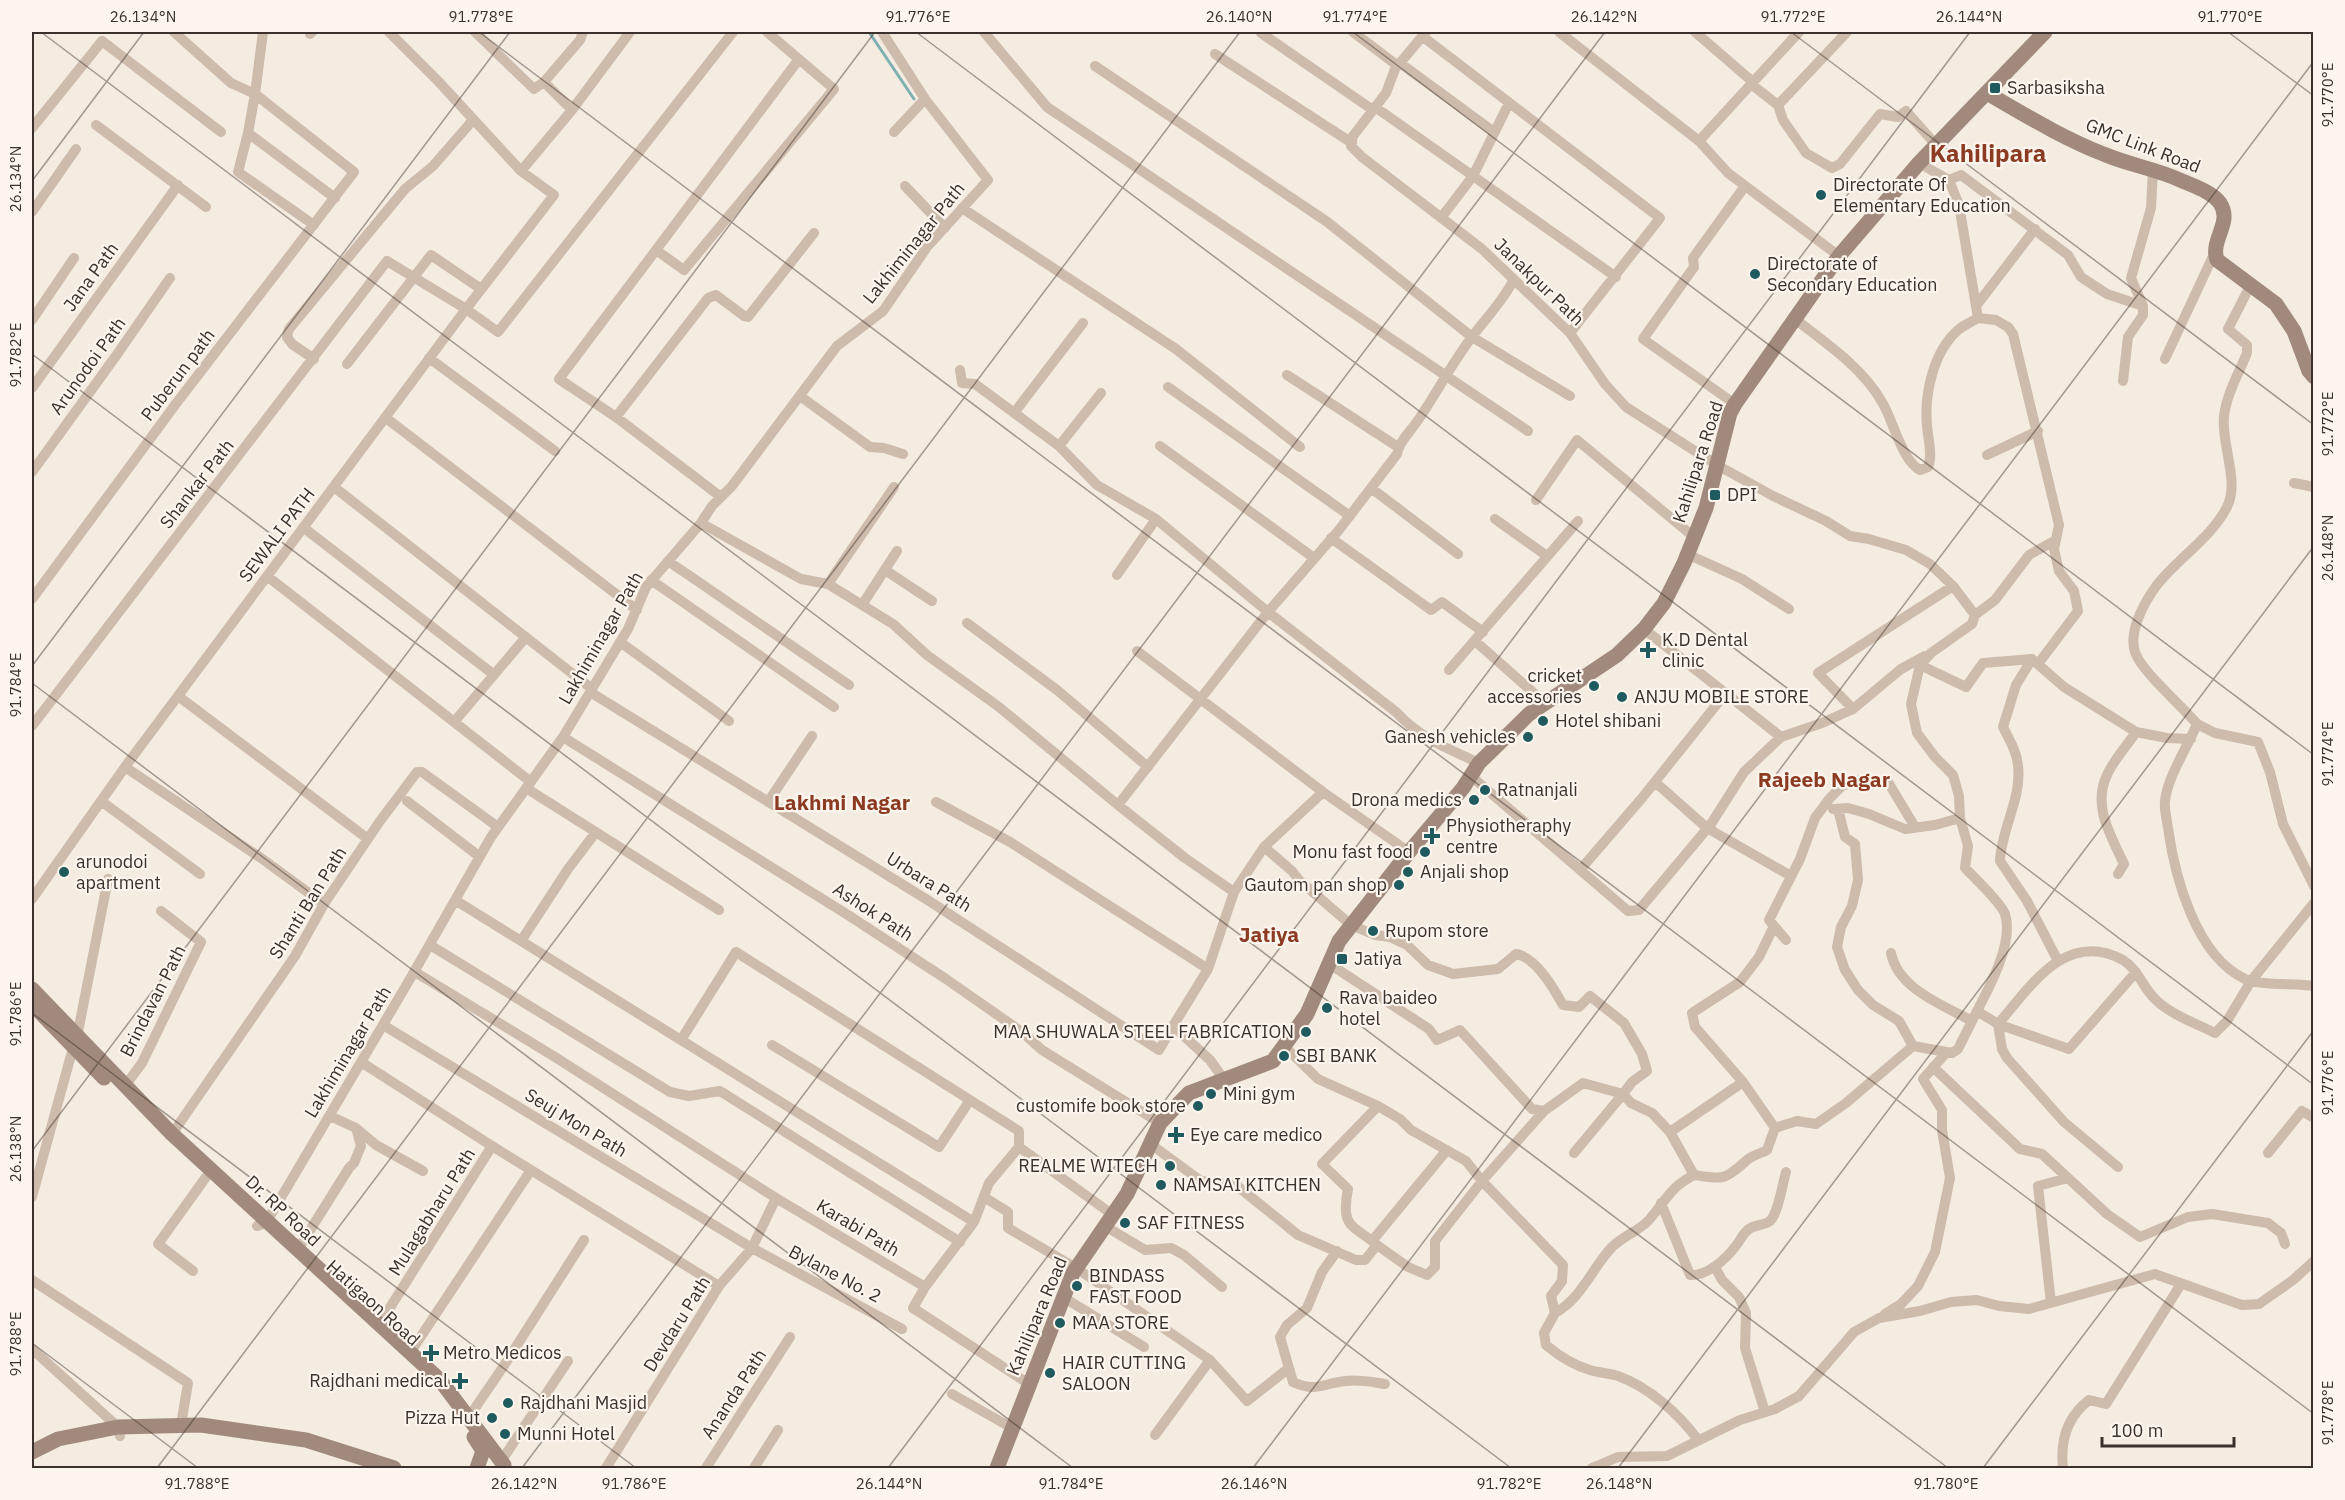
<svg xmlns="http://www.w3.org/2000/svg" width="2345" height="1500" font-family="'IBM Plex Sans',sans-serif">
	<rect width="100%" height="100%" fill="#f4ebe1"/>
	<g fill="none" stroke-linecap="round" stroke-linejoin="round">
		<path stroke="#7fb0b2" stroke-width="3" d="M869 32 914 99"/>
		<path stroke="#cdbbac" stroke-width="10" d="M174 32 231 83 255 94 248 133 335 198
			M389 32 438 81 521 171
			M475 32 533 88 534 89 544 82 572 110
			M767 32 834 89 684 270 656 250 559 379 616 417 708 298 716 295 744 316 748 317 814 233
			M984 32 1047 107 1528 431
			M1353 32 1398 66
			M1426 32 1395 69 1386 93 1353 136 1351 146 1362 157 1482 249 1570 333 1605 384 1626 407 1717 465 1773 496 1826 521 1850 536 1869 539 1906 550 1930 564 1953 586 1975 615 1972 624 1931 653 1920 665 1911 704 1917 733 1935 757 1953 775 1959 796 1960 818 1968 846 1965 868C1974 877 2002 904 2005 914 2014 942 1990 986 1977 1011L1998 1024C2031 986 2066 929 2123 960 2138 969 2143 988 2155 999 2171 1015 2195 1023 2215 1033L2227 1021 2251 981 2314 903
			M1559 32 1699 141 1728 173 1839 256
			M1695 32 1753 82
			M1261 33 1373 110
			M310 34 312 32
			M1422 36 1660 218 1570 333
			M1215 54 1352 143
			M1400 63 1494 132
			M1095 66 1326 221 1472 337 1570 396
			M544 82 580 40 583 32
			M1751 84 1778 105 1783 120 1806 153 1832 168 1840 164 1880 114 1898 117 1906 111 1936 145
			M1778 105 1847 32
			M1375 107 1473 176 1509 103
			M96 125 206 207
			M32 128 102 41 221 132
			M894 132 925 99
			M248 133 238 172 314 225
			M1699 141 1799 32
			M1919 163 1949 180 1959 205 1978 318
			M1949 180 1961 175 2068 255 2081 277 2107 294 2143 306
			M905 186 945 228
			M962 208 1176 349 1300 447
			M32 212 76 149
			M1441 218 1473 176 1616 277
			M656 250 799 59
			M2251 284 2228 329 2247 345V353C2239 373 2226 395 2224 417 2221 444 2240 482 2227 507 2212 537 2177 559 2157 585 2145 601 2128 631 2135 652 2141 671 2182 706 2197 724 2188 746 2167 778 2165 801 2164 810 2167 820 2168 828 2175 878 2196 956 2245 979 2261 986 2294 983 2314 986
			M1976 306 2035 229
			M1795 319C1826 343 1862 367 1882 402 1893 420 1902 461 1920 470L1928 467C1933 456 1928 439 1927 426 1924 395 1933 352 1958 330 1964 325 1971 322 1978 318L1996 320 2008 327 2013 334 2059 525 2054 549 2059 571 2074 591 2078 611 2038 664
			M32 320 74 258
			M429 358 555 451
			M314 359 292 344 287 337 289 329 405 189 433 166 473 120
			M2165 359 2215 252
			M347 364 431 255 481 289
			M960 370 962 383 975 384 1059 446 1097 485 1156 519 1268 612 1396 712C1421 739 1447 748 1479 763
			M1287 375 1398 447
			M2123 381 2128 337 2143 315V306L2131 278 2151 208 2153 170
			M1168 387 1350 516
			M32 388 178 185
			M800 396 870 447 884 448 903 454
			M1735 404 1643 339 1694 267 1693 258 1745 186
			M1014 413 1083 323
			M616 417 721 497
			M386 418 637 610
			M1059 446 1101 393
			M1160 446 1314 558
			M1987 455 2038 431
			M32 472 118 353 170 278
			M2294 483 2314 487
			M334 487 592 689
			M1371 488 1458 554
			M1536 500 1577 440 1694 537
			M1495 519 1547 556
			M701 523 801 579 828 584 893 624 927 655 999 707 1118 805 1185 858 1234 892
			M304 528 493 674
			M1331 538 1431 610 1442 602 1483 632
			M1687 554 1742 579 1789 609
			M668 561 849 685
			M885 570 932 601
			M1117 575 1156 519
			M267 576 531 782
			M651 580 834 707
			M828 584 894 487
			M32 599 175 405 354 172 255 94 263 32
			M862 605 897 551
			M1975 615 1995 600 2029 555 2056 540
			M967 623 1057 690 1148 767
			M1644 629 1781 737 1822 723 1853 709 1901 669 1925 656
			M1475 641 1545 703
			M620 642 729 721
			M1137 651 1323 792 1409 852
			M2032 659 2016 685 2003 727C2009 739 2017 752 2018 766 2022 798 2001 830 2000 861L2027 901 2058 961
			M1920 665 1966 687 1983 663 2032 659 2064 687 2136 732 2167 738 2191 739
			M1449 670 1578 521
			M590 692 926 899 1159 1050 1173 1026 1210 1060 1225 1081
			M178 696 368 839
			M1853 709 1818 673 1953 586
			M454 722 526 637
			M2197 724 2215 733 2258 742 2270 772 2283 824 2314 886
			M32 726 387 261 466 309 498 332 733 32
			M563 737 848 915 946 979 1022 1032 1042 1050 1160 1123
			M125 767 261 858 324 904
			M1471 776 1628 911 1639 910 1711 824 1744 772 1781 737
			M1655 782 1707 828 1791 876
			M526 788 719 910
			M101 801 200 874
			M407 801 480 857
			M768 802 812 736
			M936 802 1010 842 1208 969 1173 1026
			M1118 805 1268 612 1339 530 1397 454C1399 442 1409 433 1416 423 1436 395 1451 364 1472 337 1486 318 1502 302 1513 281
			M1833 809 1848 808 1869 814 1905 829 1935 825 1960 818
			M1838 809 1845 837 1855 844 1858 880 1852 906 1841 927 1837 947 1845 970 1858 990 1873 1005 1899 1021 1913 1046
			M1264 847 1292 871 1300 881 1351 925 1375 935 1390 937 1407 945 1428 965 1453 974 1498 969 1516 954C1536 957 1554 989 1563 1005L1579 1007 1590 996 1624 1023 1642 1054 1647 1071 1632 1082 1623 1094 1631 1103 1652 1113 1670 1132 1743 1082 1775 1128 1797 1121 1816 1124 1846 1103 1913 1046 1952 1053 1958 1049 1977 1011
			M1580 870 1642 798 1725 694
			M2118 874 2124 864C2111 836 2092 806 2107 775 2114 759 2127 746 2136 732
			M32 899 125 767 466 309 554 195 521 171 572 110 630 32
			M455 900 681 1040 736 952 1019 1131V1147L1113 1215
			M1786 940 1769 920 1800 859 1815 818 1830 798 1842 786 1860 780 1888 782 1915 827
			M521 941 568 869 596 832
			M430 945 670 1092 689 1096 720 1091 960 1242
			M1891 953C1898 989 1943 1005 1972 1021
			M1328 963 1429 1029 1437 1040 1460 1030 1532 1109 1544 1111 1583 1083 1623 1094 1574 1153
			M1208 969 1234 892 1264 847 1323 792
			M415 972 555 1057 776 1198 925 1287 974 1222 681 1040
			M383 1025 752 1248 902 1329
			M77 1037 108 879
			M772 1045 939 1147 970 1100
			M361 1062 492 1146 719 1286
			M1933 1067 2020 1149 2042 1154 2107 1214 2140 1237 2188 1217 2212 1214 2268 1223 2281 1233 2285 1244
			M1743 1082 1695 1027 1692 1013 1740 982 1759 957 1774 926
			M125 1086 142 1063 201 942 161 911
			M1544 1111 1482 1181 1563 1265 1562 1281 1551 1296 1555 1313 1544 1333 1546 1345C1559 1356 1573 1365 1590 1370 1599 1373 1609 1373 1618 1376 1649 1387 1679 1414 1698 1440
			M330 1116 356 1128 376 1145 423 1171
			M172 1134 295 956 324 904 380 821 417 772H422L498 827
			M1149 1143 1201 1181 1236 1185 1298 1235 1356 1260H1365L1377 1245 1408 1267 1427 1275 1435 1267V1241L1482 1181 1466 1161 1411 1130 1400 1119 1378 1106 1318 1079 1285 1047
			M2268 1153 2302 1111 2314 1118
			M2118 1167 2064 1122 2007 1058 2002 1049 1998 1024 2069 1049 2136 972
			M1694 1175C1723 1179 1724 1181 1746 1161 1750 1156 1760 1154 1767 1150L1775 1128
			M32 1197 73 1048
			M984 1197 1008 1212V1228L1076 1268 1210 1360
			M1661 1203 1690 1275C1707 1276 1725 1260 1735 1247 1740 1241 1743 1233 1749 1229 1757 1223 1768 1227 1773 1217 1780 1204 1782 1186 1786 1172
			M974 1222 989 1183 1019 1147
			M257 1226 266 1223 410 979 491 837 563 737 628 629 646 587 701 523 712 506 732 486 837 346 883 311 927 247 988 180 925 99 882 32
			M1105 1226 1145 1250 1171 1248 1184 1255 1222 1287
			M1372 1241 1447 1150
			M1377 1245C1350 1223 1341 1227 1348 1189L1322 1164 1378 1106
			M297 1251 349 1168 354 1163 361 1146 356 1128
			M1337 1251 1322 1272 1307 1308 1287 1325 1280 1337 1293 1382C1317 1393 1323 1383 1346 1381 1359 1379 1372 1382 1385 1384
			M1715 1267 1722 1280 1739 1297 1746 1313 1745 1348 1765 1412
			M193 1271 158 1244 206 1177
			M32 1280 188 1383 181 1425
			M925 1287 913 1308 1029 1384
			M1063 1297 1144 1347
			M2051 1303 2038 1186 2068 1178
			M1555 1313C1582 1298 1592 1268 1612 1247 1623 1236 1639 1231 1649 1220 1666 1201 1670 1187 1694 1175L1670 1132
			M1885 1314 1901 1304 1918 1286 1935 1252 1950 1178 1942 1130V1110L1923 1079 1946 1053
			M379 1325 492 1146
			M32 1349 118 1427 120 1436
			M410 1353 531 1170
			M952 1394 1012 1428
			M469 1417 505 1364 584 1240
			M1155 1435 1210 1360 1247 1401 1289 1368
			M502 1460 568 1361
			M606 1468 719 1286 752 1248 776 1198
			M706 1468 790 1337
			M754 1468 778 1430
			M1592 1468 1618 1457 1667 1456 1740 1420 1775 1409 1799 1396 1854 1332 1879 1318 1920 1311 1951 1302 1977 1300 1999 1306 2029 1309 2155 1274 2242 1305 2259 1304 2293 1280 2314 1261
			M2063 1468C2060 1441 2067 1417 2089 1400L2106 1404 2181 1284"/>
		<path stroke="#a18a7d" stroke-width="15" d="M1987 93C2025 115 2064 139 2106 155 2130 165 2156 169 2180 180 2193 186 2211 191 2220 203 2233 223 2210 239 2217 260L2276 304 2294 331 2309 371 2314 377
			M32 989 172 1134 440 1380 504 1465
			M32 1004 104 1078
			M474 1437 483 1451 477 1468
			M32 1452 58 1439 118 1427 201 1425 306 1440 394 1468
			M997 1468 1073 1273 1127 1194 1160 1123 1189 1093 1273 1061 1307 1014 1339 941 1409 852 1463 788 1479 763 1529 714 1617 655 1644 629 1664 603 1684 563 1706 508 1730 413 1735 404 1839 256 1919 163 2045 32"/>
	</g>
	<path fill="none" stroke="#3b302b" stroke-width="1.5" stroke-opacity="0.45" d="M41 32 1948 1468M479 32 2314 1414M916 32 2314 1085M1353 32 2314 755M1791 32 2314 425M2228 32 2314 96M32 181 144 32M32 354 1511 1468M32 666 510 32M32 683 1073 1468M32 1013 636 1468M32 1151 875 32M32 1343 198 1468M157 1468 1240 32M522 1468 1605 32M888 1468 1970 32M1253 1468 2314 61M1618 1468 2314 546M1983 1468 2314 1030"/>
	<g fill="#1f5a5e" stroke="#fbf5ee" stroke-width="2">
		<rect x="1989" y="82" width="12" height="12" rx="3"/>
		<circle cx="1821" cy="195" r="6"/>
		<circle cx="1755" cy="274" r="6"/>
		<rect x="1709" y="489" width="12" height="12" rx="3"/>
		<path d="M1645 641h6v6h6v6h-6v6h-6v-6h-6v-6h6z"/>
		<circle cx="1594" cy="686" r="6"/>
		<circle cx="1622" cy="697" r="6"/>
		<circle cx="1543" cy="721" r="6"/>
		<circle cx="1528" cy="737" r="6"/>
		<circle cx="1485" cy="790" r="6"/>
		<circle cx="1474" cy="800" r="6"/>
		<path d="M1429 827h6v6h6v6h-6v6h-6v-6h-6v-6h6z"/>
		<circle cx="1425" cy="852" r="6"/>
		<circle cx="64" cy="872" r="6"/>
		<circle cx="1408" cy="872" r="6"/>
		<circle cx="1399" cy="885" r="6"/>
		<circle cx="1373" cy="931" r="6"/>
		<rect x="1336" y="953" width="12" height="12" rx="3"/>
		<circle cx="1327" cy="1008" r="6"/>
		<circle cx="1306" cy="1032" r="6"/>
		<circle cx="1284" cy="1056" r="6"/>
		<circle cx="1211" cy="1094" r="6"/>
		<circle cx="1198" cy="1106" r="6"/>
		<path d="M1173 1126h6v6h6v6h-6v6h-6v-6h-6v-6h6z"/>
		<circle cx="1170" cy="1166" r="6"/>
		<circle cx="1161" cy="1185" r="6"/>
		<circle cx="1125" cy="1223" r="6"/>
		<circle cx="1077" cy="1286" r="6"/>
		<circle cx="1060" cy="1323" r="6"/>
		<path d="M428 1344h6v6h6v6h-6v6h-6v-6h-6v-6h6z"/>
		<circle cx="1050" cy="1373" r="6"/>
		<path d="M457 1372h6v6h6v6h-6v6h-6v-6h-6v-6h6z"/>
		<circle cx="508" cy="1403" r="6"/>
		<circle cx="492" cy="1418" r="6"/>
		<circle cx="505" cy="1434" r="6"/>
	</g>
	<g text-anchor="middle" stroke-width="4.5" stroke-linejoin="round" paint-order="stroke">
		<g font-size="18" fill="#3b302b" stroke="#fbf5ee" text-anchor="start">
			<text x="2007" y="94">Sarbasiksha</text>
			<text x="1833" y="191">Directorate Of<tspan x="1833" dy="21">Elementary Education</tspan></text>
			<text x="1767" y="270">Directorate of<tspan x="1767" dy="21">Secondary Education</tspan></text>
			<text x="1727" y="501">DPI</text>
			<text x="1662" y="646">K.D Dental<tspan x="1662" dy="21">clinic</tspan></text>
			<text x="1582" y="682" text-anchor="end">cricket<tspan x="1582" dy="21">accessories</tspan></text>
			<text x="1634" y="703">ANJU MOBILE STORE</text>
			<text x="1555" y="727">Hotel shibani</text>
			<text x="1516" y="743" text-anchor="end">Ganesh vehicles</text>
			<text x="1497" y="796">Ratnanjali</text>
			<text x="1462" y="806" text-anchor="end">Drona medics</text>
			<text x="1446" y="832">Physiotheraphy<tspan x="1446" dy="21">centre</tspan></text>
			<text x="1413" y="858" text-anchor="end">Monu fast food</text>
			<text x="76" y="868">arunodoi<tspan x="76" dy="21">apartment</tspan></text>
			<text x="1420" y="878">Anjali shop</text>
			<text x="1387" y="891" text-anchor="end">Gautom pan shop</text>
			<text x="1385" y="937">Rupom store</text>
			<text x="1354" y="965">Jatiya</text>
			<text x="1339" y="1004">Rava baideo<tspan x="1339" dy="21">hotel</tspan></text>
			<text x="1294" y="1038" text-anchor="end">MAA SHUWALA STEEL FABRICATION</text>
			<text x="1296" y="1062">SBI BANK</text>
			<text x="1223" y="1100">Mini gym</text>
			<text x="1186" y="1112" text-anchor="end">customife book store</text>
			<text x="1190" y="1141">Eye care medico</text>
			<text x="1158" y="1172" text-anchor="end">REALME WITECH</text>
			<text x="1173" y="1191">NAMSAI KITCHEN</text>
			<text x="1137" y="1229">SAF FITNESS</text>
			<text x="1089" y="1282">BINDASS<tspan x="1089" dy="21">FAST FOOD</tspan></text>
			<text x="1072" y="1329">MAA STORE</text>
			<text x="443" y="1359">Metro Medicos</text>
			<text x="1062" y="1369">HAIR CUTTING<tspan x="1062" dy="21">SALOON</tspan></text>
			<text x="448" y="1387" text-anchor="end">Rajdhani medical</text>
			<text x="520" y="1409">Rajdhani Masjid</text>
			<text x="480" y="1424" text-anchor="end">Pizza Hut</text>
			<text x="517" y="1440">Munni Hotel</text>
		</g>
		<g font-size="18" fill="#3b302b" stroke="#fbf5ee">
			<text transform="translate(2143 146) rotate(21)" y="6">GMC Link Road</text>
			<text transform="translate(914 243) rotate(-51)" y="6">Lakhiminagar Path</text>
			<text transform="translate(91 277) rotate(-54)" y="6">Jana Path</text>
			<text transform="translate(1539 282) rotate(44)" y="6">Janakpur Path</text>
			<text transform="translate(88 366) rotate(-54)" y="6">Arunodoi Path</text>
			<text transform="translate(178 375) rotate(-53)" y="6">Puberun path</text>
			<text transform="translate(1698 462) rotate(-72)" y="6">Kahilipara Road</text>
			<text transform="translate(197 484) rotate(-52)" y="6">Shankar Path</text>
			<text transform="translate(277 535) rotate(-53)" y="6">SEWALI PATH</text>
			<text transform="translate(601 638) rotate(-60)" y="6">Lakhiminagar Path</text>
			<text transform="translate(929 882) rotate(32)" y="6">Urbara Path</text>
			<text transform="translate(308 903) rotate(-58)" y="6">Shanti Ban Path</text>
			<text transform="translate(873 912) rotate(33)" y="6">Ashok Path</text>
			<text transform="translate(153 1001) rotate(-63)" y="6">Brindavan Path</text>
			<text transform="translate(348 1052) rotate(-59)" y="6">Lakhiminagar Path</text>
			<text transform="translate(576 1123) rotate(31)" y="6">Seuj Mon Path</text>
			<text transform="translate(283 1211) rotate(43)" y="6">Dr. RP Road</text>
			<text transform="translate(432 1212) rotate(-58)" y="6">Mulagabharu Path</text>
			<text transform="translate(858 1228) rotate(31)" y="6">Karabi Path</text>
			<text transform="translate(835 1274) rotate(28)" y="6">Bylane No. 2</text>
			<text transform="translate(373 1303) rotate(42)" y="6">Hatigaon Road</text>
			<text transform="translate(1037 1316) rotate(-67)" y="6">Kahilipara Road</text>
			<text transform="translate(677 1324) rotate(-58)" y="6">Devdaru Path</text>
			<text transform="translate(734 1394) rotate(-57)" y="6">Ananda Path</text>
		</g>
		<g font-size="21" font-weight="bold" fill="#8c3b22" stroke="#fbf5ee">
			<text x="1824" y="787">Rajeeb Nagar</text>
			<text x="842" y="810">Lakhmi Nagar</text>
			<text x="1269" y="942">Jatiya</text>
		</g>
		<g font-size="24" font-weight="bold" fill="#8c3b22" stroke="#fbf5ee">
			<text x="1988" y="162">Kahilipara</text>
		</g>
	</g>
	<rect width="2345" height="1500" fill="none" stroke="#fbf5ee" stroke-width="66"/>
	<path d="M2102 1437v9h132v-9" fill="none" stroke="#3b302b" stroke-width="3"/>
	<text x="2111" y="1437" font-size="18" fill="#3b302b" stroke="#fbf5ee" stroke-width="4.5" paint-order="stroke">100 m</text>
	<rect x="33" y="33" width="2279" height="1434" fill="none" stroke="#3b302b" stroke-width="2"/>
	<g font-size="15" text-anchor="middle" fill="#3b302b">
		<text x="143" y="22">26.134°N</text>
		<text x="481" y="22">91.778°E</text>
		<text x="918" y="22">91.776°E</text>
		<text x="1239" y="22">26.140°N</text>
		<text x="1355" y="22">91.774°E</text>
		<text x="1604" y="22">26.142°N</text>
		<text x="1793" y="22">91.772°E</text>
		<text x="1969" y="22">26.144°N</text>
		<text x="2230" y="22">91.770°E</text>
		<text transform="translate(2328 95) rotate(-90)" y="5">91.770°E</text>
		<text transform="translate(16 179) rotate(-90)" y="5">26.134°N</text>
		<text transform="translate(16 355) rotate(-90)" y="5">91.782°E</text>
		<text transform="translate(2328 424) rotate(-90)" y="5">91.772°E</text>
		<text transform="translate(2328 548) rotate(-90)" y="5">26.148°N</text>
		<text transform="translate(16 685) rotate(-90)" y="5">91.784°E</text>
		<text transform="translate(2328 754) rotate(-90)" y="5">91.774°E</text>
		<text transform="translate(16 1014) rotate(-90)" y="5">91.786°E</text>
		<text transform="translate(2328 1083) rotate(-90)" y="5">91.776°E</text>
		<text transform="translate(16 1149) rotate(-90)" y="5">26.138°N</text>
		<text transform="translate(16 1344) rotate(-90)" y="5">91.788°E</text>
		<text transform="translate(2328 1413) rotate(-90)" y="5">91.778°E</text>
		<text x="197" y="1489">91.788°E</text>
		<text x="524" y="1489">26.142°N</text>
		<text x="634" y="1489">91.786°E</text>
		<text x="889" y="1489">26.144°N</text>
		<text x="1071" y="1489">91.784°E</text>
		<text x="1254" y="1489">26.146°N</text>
		<text x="1509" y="1489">91.782°E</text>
		<text x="1619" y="1489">26.148°N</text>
		<text x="1946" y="1489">91.780°E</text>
	</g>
</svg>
